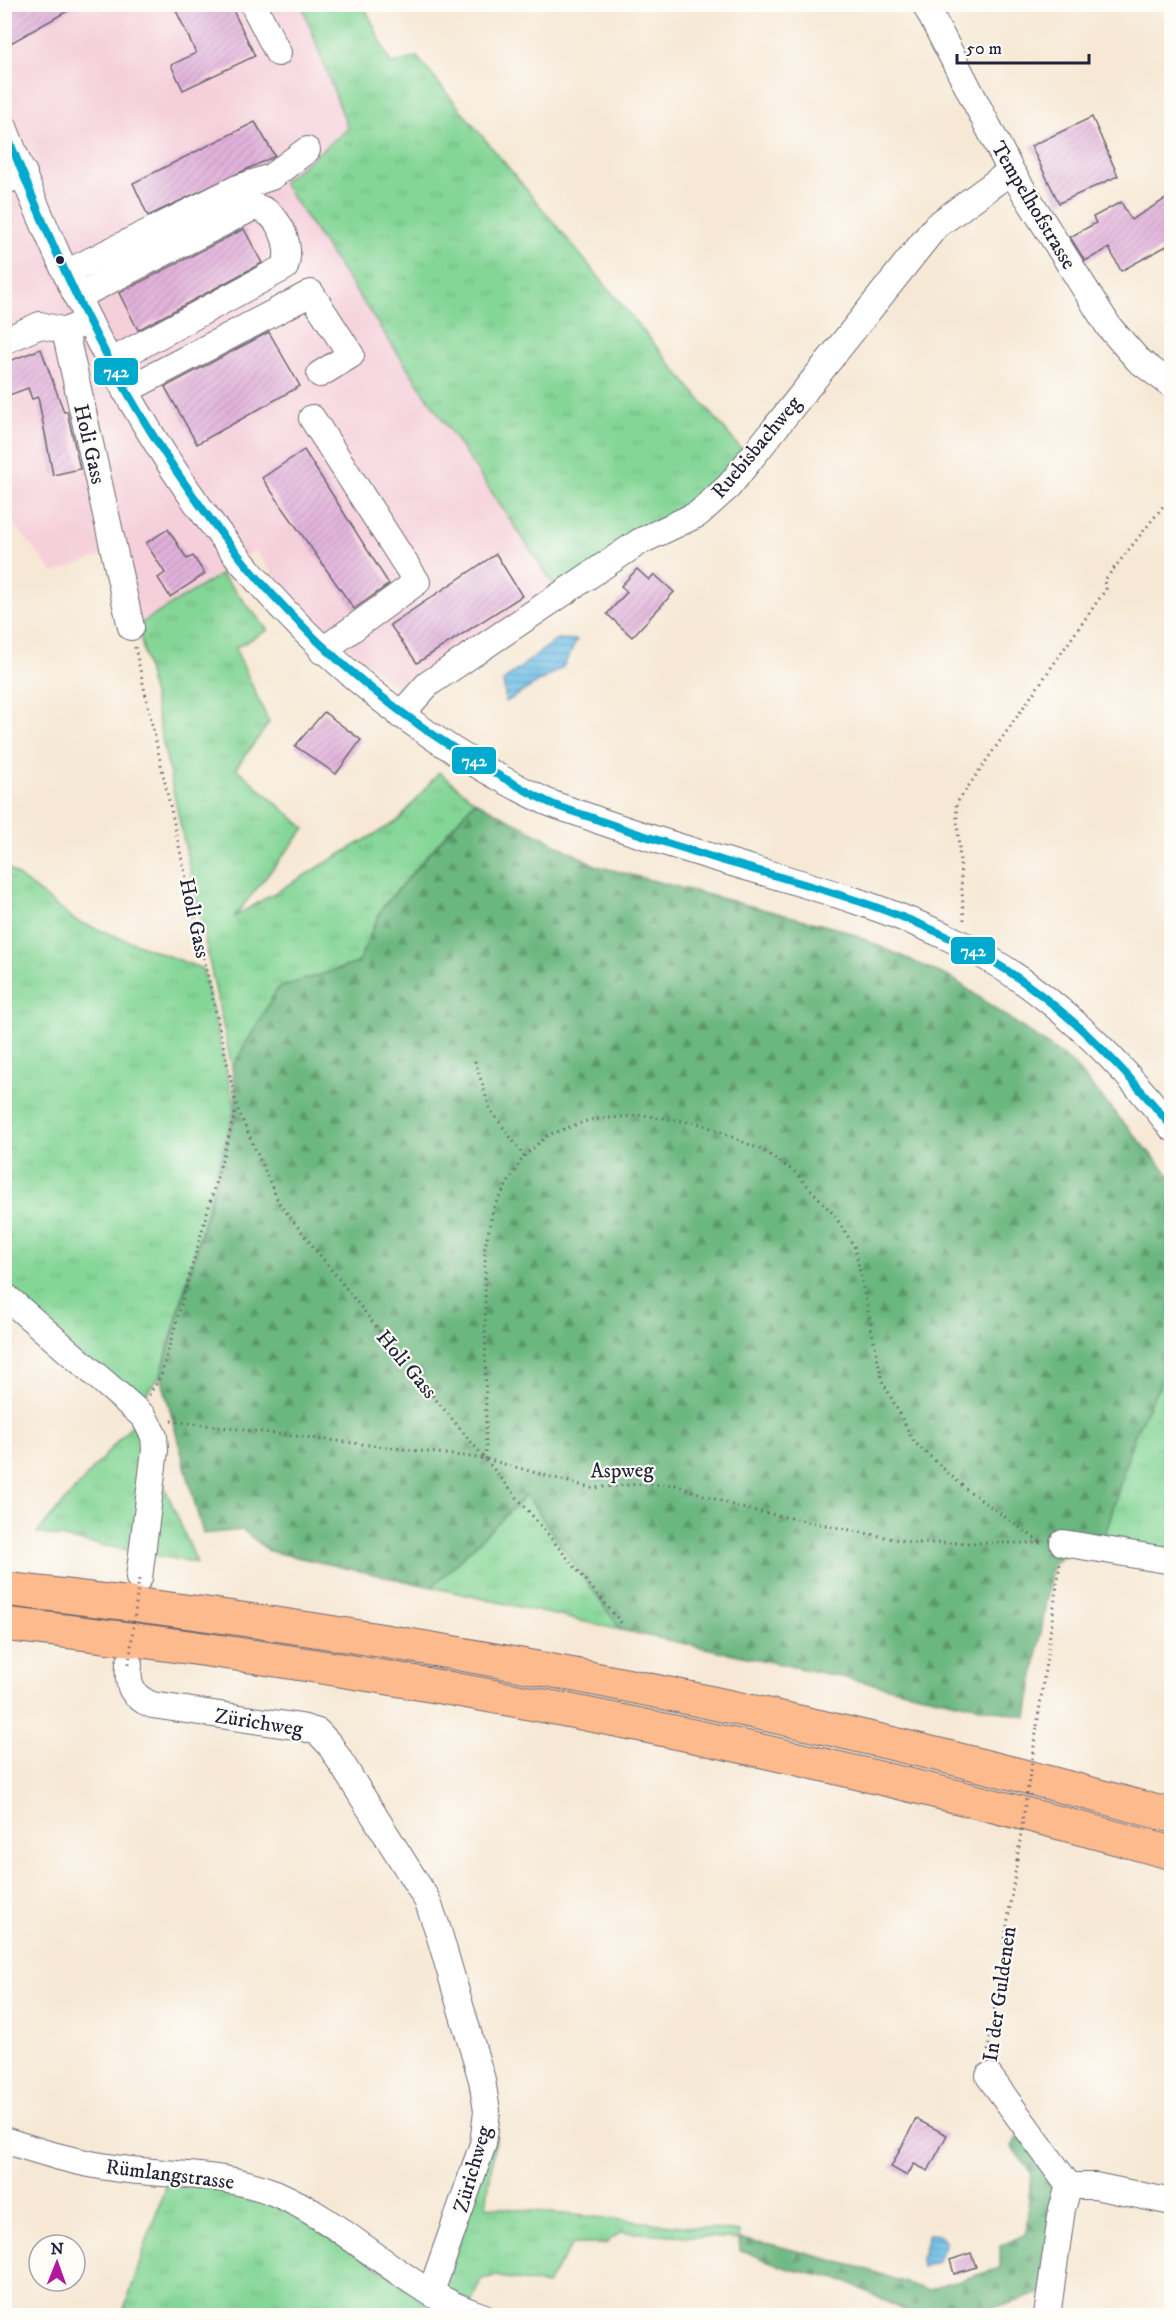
<svg xmlns="http://www.w3.org/2000/svg" width="1176" height="2320" font-family="'IM FELL DW Pica',serif">
	<defs>
		<pattern id="grass-tufts" width="24" height="20" patternUnits="userSpaceOnUse" patternTransform="scale(1.5)"><rect width="24" height="20" fill="#84d696"/><path d="M3 7l-1-3M5 7V3M7 7l1-3M15 17l-1-3M17 17v-4M19 17l1-3" fill="none" stroke="#72b782"/></pattern>
		<pattern id="forest-firs" width="22" height="20" patternUnits="userSpaceOnUse" patternTransform="scale(1.5)"><rect width="22" height="20" fill="#6bb77f"/><path d="M5 1l3.5 6h-7zM16 11l3.5 6h-7z" fill="#589469"/></pattern>
		<pattern id="water-rules" width="6" height="5" patternUnits="userSpaceOnUse" patternTransform="scale(1.5)"><rect width="6" height="5" fill="#6cbee8"/><path d="M0 2.5h6" fill="none" stroke="#589abd"/></pattern>
		<pattern id="building-hatch" width="6" height="6" patternUnits="userSpaceOnUse" patternTransform="scale(1.5)"><rect width="6" height="6" fill="#e1b1da"/><path d="M-1 1l2-2M0 6l6-6M5 7l2-2" fill="none" stroke="#c198bc"/></pattern>
	</defs>
	<rect width="100%" height="100%" fill="#fdfcf7"/>
	<filter id="ink" filterUnits="userSpaceOnUse"><feTurbulence type="fractalNoise" baseFrequency=".0167" numOctaves="2"/><feDisplacementMap in="SourceGraphic" scale="12" xChannelSelector="R" yChannelSelector="G"/><feConvolveMatrix kernelMatrix="1 2 1 2 8 2 1 2 1" color-interpolation-filters="sRGB"/></filter>
	<filter id="wash" filterUnits="userSpaceOnUse"><feTurbulence type="fractalNoise" baseFrequency=".008" numOctaves="4" result="noise"/><feDisplacementMap in="SourceGraphic" scale="24" xChannelSelector="R" yChannelSelector="G"/><feGaussianBlur stdDeviation="1.35" result="paint"/><feColorMatrix in="noise" values="0 0 0 0 0 0 0 0 0 0 0 0 0 0 0 0 0 1.4 0 .05"/><feComposite in="paint" operator="in"/></filter>
	<g filter="url(#wash)">
		<rect width="100%" height="100%" fill="#f6e8d4"/>
		<path fill="#f5cfda" d="M4 5H302L348 128 282 182 557 590 404 694 321 624 275 576 255 550 136 625 120 549 54 573 5 514Z"/>
		<path fill="url(#grass-tufts)" stroke="#537c68" stroke-width="1.5" d="M302 5H364L391 64 417 57 749 459 726 483 557 589 282 182 348 129Z
			M221 574 268 630 235 648 269 723 236 768 305 828 234 917 399 820 439 772 475 801 382 908 358 963 278 988 232 1068 138 625Z
			M4 865 76 921 203 969 235 1107 161 1374 136 1407 5 1291Z
			M1171 1362V1559L1102 1546 1135 1433Z
			M136 1420 197 1563 37 1533Z
			M526 1495 621 1630 432 1587Z
			M497 2128 486 2206 740 2232 739 2239 621 2232 605 2244H573L546 2285 494 2276 481 2280 472 2304 444 2287Z
			M168 2178 261 2194 426 2297 422 2315 122 2316Z"/>
		<path fill="url(#forest-firs)" stroke="#466c5d" stroke-width="1.5" d="M475 801 597 866 843 930 953 979 1070 1061 1171 1177V1362L1135 1433 1102 1546 1077 1541 1052 1566 1027 1717 621 1630 526 1495 432 1587 269 1551 243 1530 203 1534 161 1376 237 1108 232 1068 278 988 358 963 382 908Z
			M1021 2130 1055 2173 1058 2207 1041 2293 1012 2303 949 2315H923L905 2311 846 2281 789 2269 740 2250 739 2239 770 2244 862 2268 927 2290 1000 2268V2246L1026 2234 1031 2173 1012 2147Z"/>
		<path fill="url(#water-rules)" stroke="#477092" stroke-width="1.5" d="M557 639 577 640 563 667 506 702 503 681Z
			M929 2234 938 2235 946 2242 936 2262 922 2267 921 2259Z"/>
		<g id="blocks">
			<path fill="url(#building-hatch)" d="M4 4H80L9 44 4 35Z
				M173 4H230L255 56 183 90 171 65 196 53Z
				M1092 117 1118 176 1059 203 1031 146Z
				M255 122 275 156 148 216 133 183Z
				M1172 195V243L1121 271 1109 248 1085 261 1070 237 1096 223 1093 217 1121 202 1131 220Z
				M244 229 262 263 138 330 119 293Z
				M269 332 300 386 197 444 165 387Z
				M41 349 64 412 67 411 80 469 53 475 38 397 32 399 28 388 4 397V363Z
				M304 450 389 584 354 609 262 478Z
				M168 529 187 559 193 556 205 574 170 597 158 578 165 573 146 543Z
				M496 554 522 596 417 663 390 625Z
				M637 569 649 580 654 574 674 592 632 637 607 614 627 592 621 586Z
				M324 712 361 740 336 774 295 746Z
				M916 2119 947 2135 928 2171 914 2164 907 2176 891 2167Z
				M971 2253 976 2267 954 2274 950 2260Z"/>
		</g>
	</g>
	<g filter="url(#ink)">
		<use href="#blocks" fill-opacity="0" stroke="#6c6771" stroke-width="1.5"/>
		<g fill="none" stroke-linecap="round" stroke-linejoin="round">
			<g stroke="#6c6771" stroke-width="28">
				<path id="minor" d="M253 4 278 53
					M925 4 1011 171 1109 327 1138 360 1172 385
					M4 127C115 413 259 665 547 802 564 809 583 814 600 821 646 837 692 851 739 865 814 887 889 908 960 943 1045 986 1114 1054 1172 1128
					M4 182 24 173
					M66 273 238 188 271 177 307 150
					M77 297 254 207C278 210 293 245 285 267L110 362
					M89 321 65 331 131 627
					M4 341 40 325 65 331
					M125 391 311 293 351 355 320 374
					M312 418 417 582 322 651
					M400 715 428 684 639 542 698 514 729 486 936 226 1011 171
					M4 1295 144 1417 154 1436 155 1450 139 1578
					M1063 1543 1172 1561
					M129 1664C127 1686 131 1696 152 1705L301 1727 318 1732 330 1745 427 1900 437 1927 482 2080 487 2111 483 2144 431 2292
					M989 2076 1069 2186
					M4 2140C41 2152 76 2163 114 2168 169 2176 224 2172 275 2193 349 2224 405 2292 482 2316
					M1069 2186H1095L1172 2202
					M1047 2316 1062 2209 1069 2186"/>
			</g>
			<g stroke="#6c6771" stroke-width="35">
				<path id="highway" d="M4 1589C399 1632 789 1709 1172 1816
					M4 1624C400 1668 788 1747 1172 1853"/>
			</g>
			<path stroke="#6c6771" stroke-width="3" stroke-dasharray="1.5 4.5" stroke-linecap="butt" d="M135 647 237 1108 279 1203 389 1343 623 1625
				M964 920 956 804 1106 589 1104 581 1172 495
				M475 1061 490 1109 524 1156
				M149 1395 161 1376 236 1110
				M171 1421 486 1459 591 1488 640 1484 676 1485 741 1508 914 1543H1041
				M486 1459 485 1247 494 1206 524 1156 548 1135 589 1120 642 1115 702 1124 764 1151 796 1173 835 1216 855 1248 882 1380 914 1442 966 1489 1040 1542
				M1037 1726 1060 1564
				M987 2057 1017 1860"/>
			<use href="#minor" stroke="#fff" stroke-width="26"/>
			<use href="#highway" stroke="#fcba8d" stroke-width="33"/>
			<path stroke="#6c6771" stroke-width="3" stroke-dasharray="1.5 4.5" stroke-linecap="butt" d="M129 1664 139 1578
				M1017 1860 1037 1726"/>
			<g stroke="#fdfcf7" stroke-width="12">
				<path id="bus-1" d="M4 128C33 198 61 268 96 335 192 520 315 672 498 775 515 784 531 794 548 802 562 809 578 813 593 818 636 834 680 847 724 861 804 884 886 905 960 943 1045 986 1112 1054 1172 1127"/>
			</g>
			<use href="#bus-1" stroke="#00a9ce" stroke-width="8"/>
		</g>
	</g>
	<circle fill="#22223b" stroke="#fdfcf7" stroke-width="2" cx="60" cy="260" r="5"/>
	<g text-anchor="middle" stroke-width="4.5" stroke-linejoin="round" paint-order="stroke">
		<g font-size="21" fill="#22223b" stroke="#fdfcf7">
			<text transform="translate(1034 205) rotate(59)" y="7">Tempelhofstrasse</text>
			<text transform="translate(90 444) rotate(77)" y="7">Holi Gass</text>
			<text transform="translate(756 447) rotate(-50)" y="7">Ruebisbachweg</text>
			<text transform="translate(195 918) rotate(78)" y="7">Holi Gass</text>
			<text transform="translate(407 1364) rotate(50)" y="7">Holi Gass</text>
			<text transform="translate(622 1470) rotate(-1)" y="7">Aspweg</text>
			<text transform="translate(259 1722) rotate(9)" y="7">Zürichweg</text>
			<text transform="translate(999 1994) rotate(-82)" y="7">In der Guldenen</text>
			<text transform="translate(472 2169) rotate(-74)" y="7">Zürichweg</text>
			<text transform="translate(170 2174) rotate(7)" y="7">Rümlangstrasse</text>
		</g>
	</g>
	<g stroke="#fdfcf7" stroke-width="2">
		<rect x="93" y="357" width="46" height="29" rx="6" fill="#00a9ce"/>
		<rect x="451" y="746" width="46" height="29" rx="6" fill="#00a9ce"/>
		<rect x="950" y="936" width="46" height="29" rx="6" fill="#00a9ce"/>
	</g>
	<g font-size="16" text-anchor="middle" font-weight="bold" fill="#fff">
		<text x="116" y="377">742</text>
		<text x="474" y="766">742</text>
		<text x="973" y="956">742</text>
	</g>
	<rect width="1176" height="2320" fill="none" stroke="#fdfcf7" stroke-width="24"/>
	<g transform="translate(57 2263) rotate(1)"><circle r="28" fill="#fdfcf7" stroke="#a5a5ac" stroke-width="1.5"/>
	<path d="M0-4.5L10 22L0 15L-10 22Z" fill="#b5179e"/>
	<text y="-9" font-size="16" font-weight="bold" text-anchor="middle" fill="#22223b">N</text>
	</g>
	<path d="M957 54v9h132v-9" fill="none" stroke="#22223b" stroke-width="3"/>
	<text x="966" y="54" font-size="18" fill="#22223b" stroke="#fdfcf7" stroke-width="4.5" paint-order="stroke">50 m</text>
</svg>
